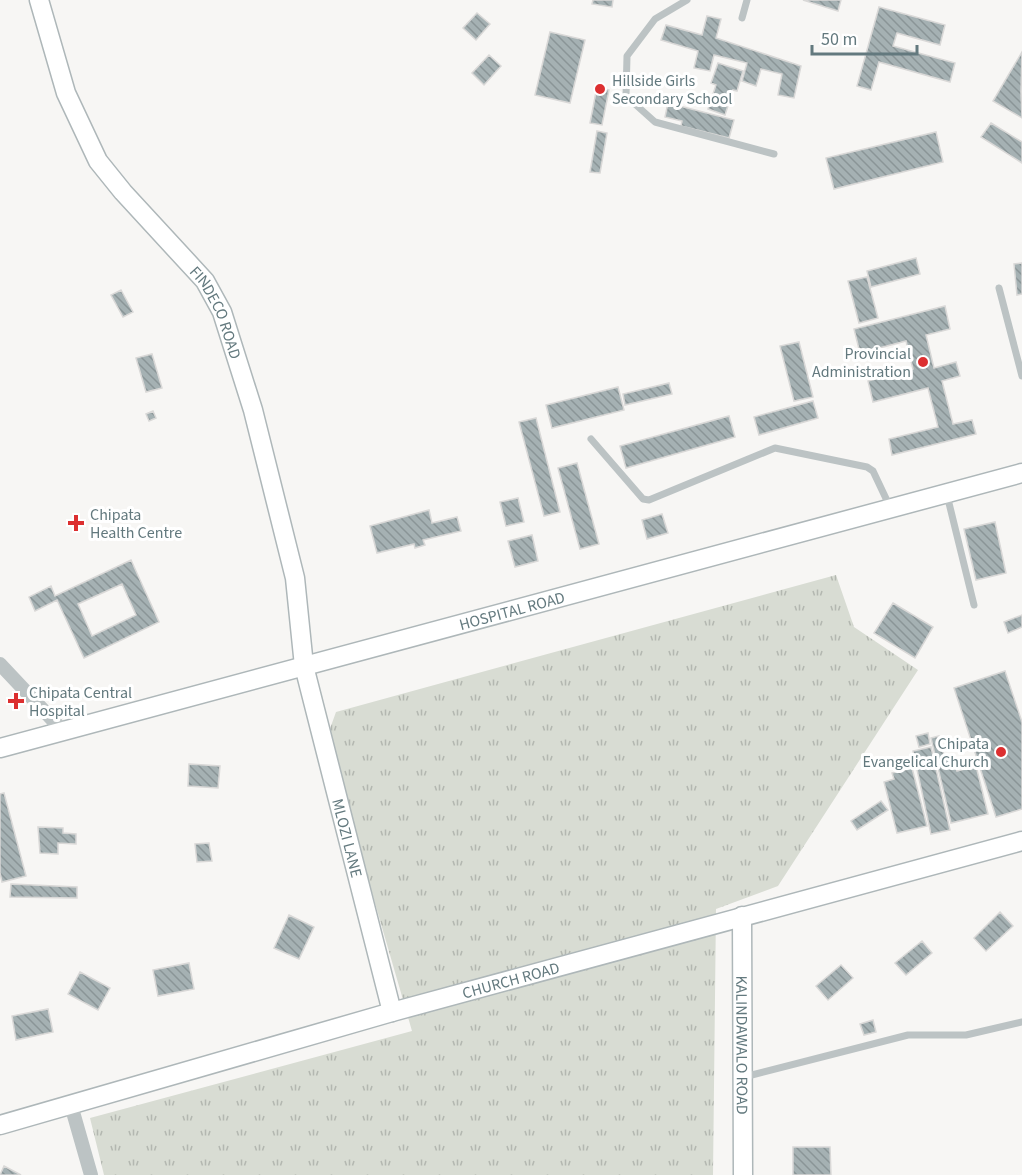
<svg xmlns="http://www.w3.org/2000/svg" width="1022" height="1175" font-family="'Source Sans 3',sans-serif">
	<defs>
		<pattern id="grass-tufts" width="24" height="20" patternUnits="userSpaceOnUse" patternTransform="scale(1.5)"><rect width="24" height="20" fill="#d8dcd3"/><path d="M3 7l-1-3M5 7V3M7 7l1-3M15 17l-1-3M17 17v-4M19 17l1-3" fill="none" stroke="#b3b7b0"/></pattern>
		<pattern id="building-back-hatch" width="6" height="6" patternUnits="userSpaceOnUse" patternTransform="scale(1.5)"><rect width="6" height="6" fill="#a5b1b3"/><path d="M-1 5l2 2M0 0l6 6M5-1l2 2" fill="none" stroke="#8a9597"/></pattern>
	</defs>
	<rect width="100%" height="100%" fill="#f7f6f4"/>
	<path fill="url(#grass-tufts)" d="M836 575 854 627 918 670 778 886 716 909 713 1175H104L90 1118 412 1031 327 737 336 712Z"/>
	<path fill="url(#building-back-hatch)" stroke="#d9d8d7" stroke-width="1.5" fill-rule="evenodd" d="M593 0H613L612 7 592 4Z
		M803 0H841L838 11Z
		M879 7 945 25 940 45 897 33 893 46 955 63 950 82 879 62 871 90 857 86Z
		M477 13 490 24 476 40 463 28Z
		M707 16 721 19 716 38 801 66 794 98 778 95 782 74 761 69 756 86 742 81 747 63 714 55 710 71 694 68 698 51 661 40 666 25 702 35Z
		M550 32 585 40 570 103 535 95Z
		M1022 52 1021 92 1022 118 993 101Z
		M489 55 501 66 484 85 472 73Z
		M718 63 743 71 737 91 733 90 725 115 708 109 716 85 711 83Z
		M597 87 609 90 602 125 590 123Z
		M668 103 734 120 729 138 681 126 682 121 665 117Z
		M991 123 1022 142V163L981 137Z
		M597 131 607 133 600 173 590 172Z
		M936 132 943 162 834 189 826 158Z
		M916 258 920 274 871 287 867 271Z
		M1022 263V294L1017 295 1014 264Z
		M867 277 878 318 859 323 848 281Z
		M121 290 133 312 123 317 111 295Z
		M945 306 950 329 926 335 934 368 956 362 960 376 942 381 953 424 972 420 976 434 892 455 889 439 938 427 928 388 873 402 868 381 913 369 906 341 860 353 854 329Z
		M799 342 813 397 794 401 780 346Z
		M152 354 162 388 146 392 136 358Z
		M669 383 672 394 625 405 623 394Z
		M618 387 624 410 552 428 546 405Z
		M813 401 818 418 759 435 754 417Z
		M153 411 156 418 149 421 146 414Z
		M729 416 735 437 626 468 620 446Z
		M536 418 560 512 544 516 519 422Z
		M577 463 599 544 580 549 558 468Z
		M518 498 524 522 506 526 500 502Z
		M429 510 432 523 457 517 461 531 423 540 425 545 415 548 414 544 377 553 370 526Z
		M662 514 668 533 647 539 642 520Z
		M995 522 1006 573 976 580 964 529Z
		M532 535 538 561 515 567 508 541Z
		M131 560 159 622 84 658 57 600 35 611 29 597 51 586 55 596ZM122 584 136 615 92 636 78 604Z
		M893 603 933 627 915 658 874 633Z
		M1022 615V627L1008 633 1004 622Z
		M1005 671 1022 722V809L996 817 954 688Z
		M928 733 930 744 919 747 916 736Z
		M939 736 945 759 953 757 957 771 976 766 988 814 951 823 931 738Z
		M931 747 950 830 931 834 913 751Z
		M189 764 220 766 218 788 188 786Z
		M912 768 927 826 897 833 884 782 894 779 892 773Z
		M4 793 26 876 2 882 0 873V794Z
		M881 801 888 810 857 830 851 821Z
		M38 827 63 828V833L76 834V844L58 843V854L40 853Z
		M209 843 212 861 197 862 195 844Z
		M11 884 77 887V898L10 897Z
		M1000 912 1013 926 986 951 974 938Z
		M289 915 314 927 299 959 274 948Z
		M922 941 932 953 906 975 895 963Z
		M189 963 194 989 158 996 153 970Z
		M841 965 853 978 828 1000 816 986Z
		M80 972 110 988 98 1010 68 994Z
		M48 1009 53 1032 16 1040 12 1016Z
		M873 1020 876 1032 864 1035 860 1024Z
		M793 1147H830L831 1175H793Z
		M4 1166 21 1175H0Z"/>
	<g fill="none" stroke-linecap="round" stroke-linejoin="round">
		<g stroke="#aeb7b9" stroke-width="21">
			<g id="secondary">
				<path id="s1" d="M39 0 66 93 98 161 123 192 205 281 222 312 253 410 295 578 304 666 392 1012"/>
				<path id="s2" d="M0 748 1022 473"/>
				<path id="s3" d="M742 916 743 1175"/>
				<path id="s4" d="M0 1125 392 1012 1022 841"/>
			</g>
		</g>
		<path stroke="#bcc3c4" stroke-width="7" d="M687 0 655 19 627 56 626 96 655 122 774 154
			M742 18 747 0
			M999 288 1022 376
			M591 439 643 499 649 500 775 448 867 467 873 471 890 507
			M947 495 974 605
			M744 1077 908 1035H966L1022 1022"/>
		<path stroke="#bcc3c4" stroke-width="14" d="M0 664 63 731
			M71 1105 91 1175"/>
		<use href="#secondary" stroke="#fff" stroke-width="18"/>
	</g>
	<g fill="#dc2f30" stroke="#fff" stroke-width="2">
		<circle cx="600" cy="89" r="6"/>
		<circle cx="923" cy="362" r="6"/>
		<path d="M73 514h6v6h6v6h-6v6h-6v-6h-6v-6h6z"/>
		<path d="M13 692h6v6h6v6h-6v6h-6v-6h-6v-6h6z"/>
		<circle cx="1001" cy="752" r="6"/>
	</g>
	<g text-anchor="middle" stroke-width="6" stroke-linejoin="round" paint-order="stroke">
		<g font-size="16" fill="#63797e" stroke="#fff" text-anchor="start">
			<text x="612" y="86">Hillside Girls<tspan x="612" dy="18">Secondary School</tspan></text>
			<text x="911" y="359" text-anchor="end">Provincial<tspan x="911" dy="18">Administration</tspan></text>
			<text x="90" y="520">Chipata<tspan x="90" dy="18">Health Centre</tspan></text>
			<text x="29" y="698">Chipata Central<tspan x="29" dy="18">Hospital</tspan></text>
			<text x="989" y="749" text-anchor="end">Chipata<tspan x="989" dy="18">Evangelical Church</tspan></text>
		</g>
		<g font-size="16" fill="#63797e" stroke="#fff">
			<text dy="6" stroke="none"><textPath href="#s1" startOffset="366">FINDECO ROAD</textPath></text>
			<text dy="6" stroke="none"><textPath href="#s2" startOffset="530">HOSPITAL ROAD</textPath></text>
			<text dy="6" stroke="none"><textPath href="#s1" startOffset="910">MLOZI LANE</textPath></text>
			<text dy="6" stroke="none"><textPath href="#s4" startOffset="531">CHURCH ROAD</textPath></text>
			<text dy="6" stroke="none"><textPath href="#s3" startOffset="129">KALINDAWALO ROAD</textPath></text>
		</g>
	</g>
	<path d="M812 45v9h105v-9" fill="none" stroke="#63797e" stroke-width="3"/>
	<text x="821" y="45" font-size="18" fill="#63797e" stroke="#ffffff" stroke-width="4.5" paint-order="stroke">50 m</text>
</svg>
